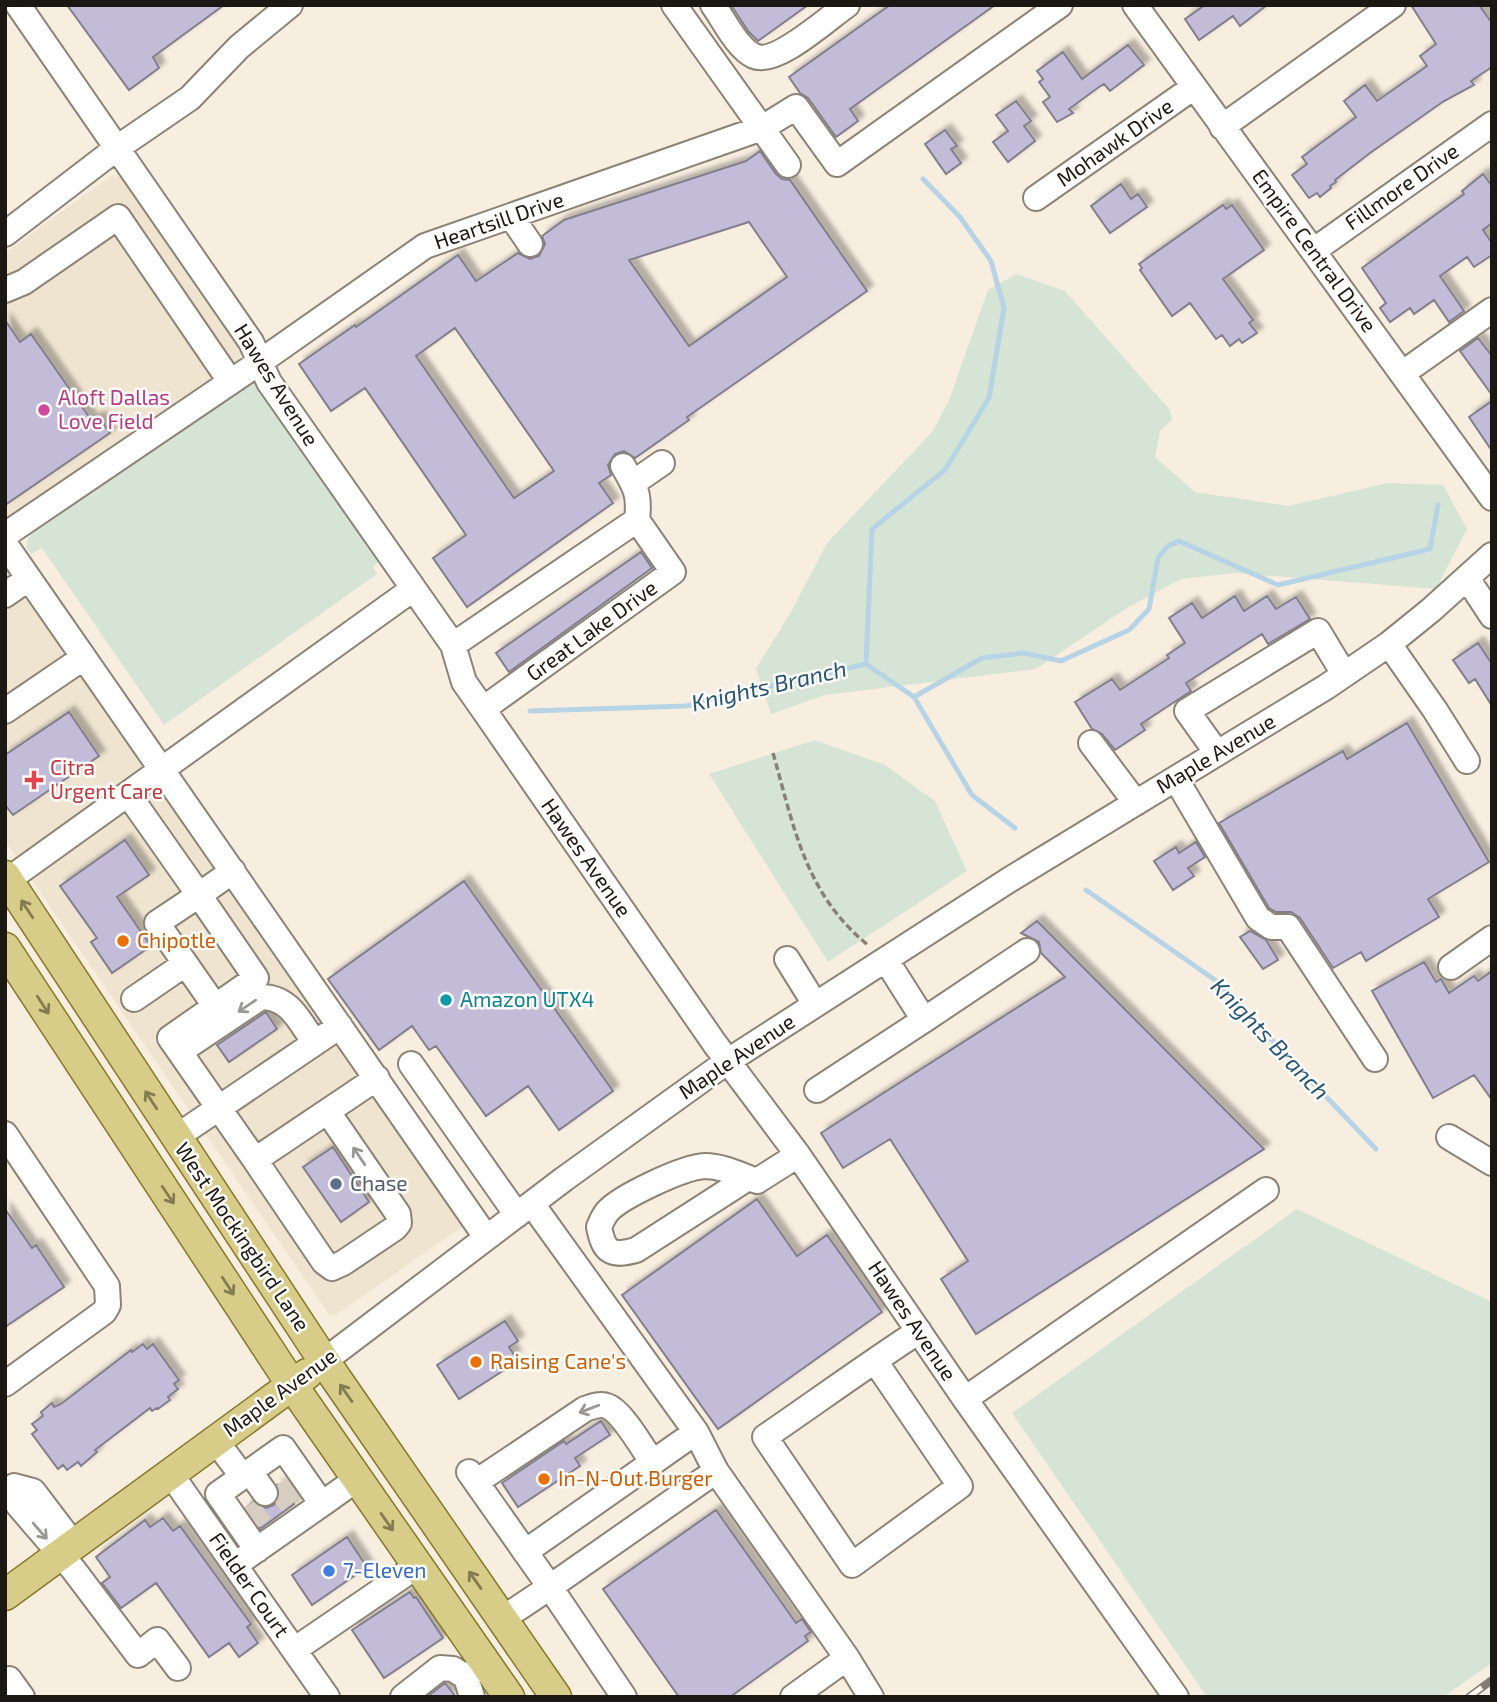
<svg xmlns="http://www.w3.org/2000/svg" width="1497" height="1702" font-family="'Exo 2',sans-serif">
	<defs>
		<filter id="shadow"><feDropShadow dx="6" dy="-6" stdDeviation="2" flood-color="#0004"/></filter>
	</defs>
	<rect width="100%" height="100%" fill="#f8eee0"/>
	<path fill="#efe4cf" d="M112 175 122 176 243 350 239 360 5 523V253Z
		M5 558 466 1224 336 1315 330 1316 5 841Z"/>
	<path fill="#d6e4d5" d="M1016 274 1065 291 1170 410 1172 420 1160 431 1155 457 1195 492 1288 506 1388 483 1443 485 1467 529 1436 589 1235 573 1181 579 1127 608 1036 669 825 695 771 714 756 668 791 612 827 543 933 431 949 400 988 290Z
		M247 383H256L380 555 378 562 373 567 377 574 164 725 42 548 31 554 26 547 28 539 32 533Z
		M815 740 885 765 935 801 967 871 828 962 709 774Z
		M1297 1209 1492 1302V1663L1443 1697H1207L1012 1413Z"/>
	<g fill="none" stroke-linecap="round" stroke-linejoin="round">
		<path stroke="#b7d3e6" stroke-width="5" d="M866 664 872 529 945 470 989 398 1004 308 991 261 960 217 923 179
			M914 697 982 658 1024 653 1061 661 1129 630 1149 609 1158 558 1168 546 1179 541 1278 585 1430 549 1438 505
			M530 711 686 706 866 664 914 697 972 795 1015 828
			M1086 890 1215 980 1376 1149"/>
	</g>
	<path fill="#c3bcd9" stroke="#827e8c" stroke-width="2" fill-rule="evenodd" filter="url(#shadow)" d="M67 5H224L153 57 159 68 129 90Z
		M731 5H808L758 41 748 31Z
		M890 5H995L850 109 858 121 836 137 808 98 800 93 789 77Z
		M1205 5H1267L1240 26 1233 16 1199 40 1185 19Z
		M1411 5H1479L1492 23V67L1471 81 1474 85 1444 101 1370 153 1335 180 1336 182 1330 186 1331 188 1320 197 1317 193 1309 198 1292 175 1307 164 1302 157 1356 117 1344 101 1365 85 1377 101 1427 66 1420 56 1436 44Z
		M1128 45 1144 65 1110 91 1104 84 1099 87 1069 109 1073 113 1057 122 1043 102 1050 97 1039 82 1043 79 1037 71 1063 52 1082 79Z
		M1016 101 1031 121 1024 126 1035 141 1008 162 993 142 1008 131 996 115Z
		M945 130 957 146 951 149 961 163 946 174 925 144Z
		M760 151 776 174 782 179 790 180 867 291 687 417 689 420 635 458 624 451 615 454 608 465 611 475 599 483 613 503 467 607 433 558 466 535 365 388 331 411 299 364 355 325 356 327 458 255 476 281 518 253 530 259 539 256 545 244 542 236 564 220 746 161ZM749 222 787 277 689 346 629 260ZM455 328 554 471 514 498 416 356Z
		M1483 174 1492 186V223L1483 230 1492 243V255L1474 267 1467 257 1440 276 1464 311 1449 322 1434 300 1414 314 1410 308 1390 322 1380 308 1386 303 1362 268 1464 194 1462 191Z
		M1121 184 1131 199 1138 194 1147 207 1110 233 1091 206Z
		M1223 205 1226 209 1232 205 1264 250 1223 279 1253 320 1249 323 1257 333 1242 343 1239 339 1230 346 1222 335 1216 339 1190 303 1172 316 1140 270 1142 268 1139 264Z
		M5 320 20 342 31 334 92 421 99 417 110 433 5 505Z
		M1478 338 1492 356V395L1460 351Z
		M1492 401V451L1469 417Z
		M641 552 652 568 509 672 496 653Z
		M1235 596 1244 611 1267 596 1276 609 1296 597 1310 619 1268 644 1262 634 1186 683 1191 691 1141 724 1145 730 1115 750 1102 734 1092 729 1075 702 1112 679 1120 690 1169 658 1167 655 1185 643 1169 618 1192 603 1202 618Z
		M1478 643 1492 664V706L1475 679 1469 683 1453 660Z
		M69 712 99 756 13 815 5 805V755Z
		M1407 723 1489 862 1428 899 1439 917 1366 961 1361 952 1333 968 1300 918 1291 912H1276L1269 908 1219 823 1343 751 1347 759Z
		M125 840 149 875 117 897 151 946 112 973 91 942 97 938 60 886Z
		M1196 842 1205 857 1188 868 1194 876 1173 890 1154 861 1176 847 1179 853Z
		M464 881 613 1091 559 1130 528 1086 486 1116 436 1046 429 1050 412 1026 379 1050 328 979Z
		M1037 921 1264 1149 976 1334 941 1279 968 1261 890 1139 843 1168 821 1133 1065 977 1041 953 1039 942 1021 933Z
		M1250 931 1266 940 1278 960 1263 969 1240 937Z
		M1424 962 1436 982 1441 979 1449 993 1474 976 1478 981 1492 971V1100L1474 1075 1433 1098 1372 991Z
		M266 1012 277 1029 229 1062 217 1045Z
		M333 1147 369 1202 341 1222 303 1167Z
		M757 1199 797 1256 827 1235 882 1312 718 1429 622 1295Z
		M5 1209 32 1248 36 1245 64 1287 5 1327Z
		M505 1321 518 1341 509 1347 515 1356 508 1360 512 1365 459 1399 437 1365Z
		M143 1344 147 1349 153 1344 179 1380 174 1384 178 1389 168 1397 170 1400 158 1409 157 1408 152 1411 150 1408 95 1450 97 1452 81 1466 78 1462 67 1470 63 1465 58 1469 32 1434 37 1430 32 1424 43 1416 41 1412 52 1403 54 1407 61 1404 131 1350 132 1352Z
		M601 1421 610 1435 575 1458 580 1466 518 1507 502 1483 564 1441 566 1444Z
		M277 1484 294 1504 260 1529 246 1508 253 1502 266 1508 274 1505 280 1492Z
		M716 1510 796 1623 802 1619 811 1632 805 1636 808 1641 730 1697H679L603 1589Z
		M163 1518 173 1531 180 1526 251 1624 247 1627 258 1643 239 1657 229 1643 209 1657 156 1583 121 1608 102 1583 110 1577 96 1557 145 1520 150 1527Z
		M347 1537 367 1567 312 1605 292 1575Z
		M410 1592 414 1598 416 1597 443 1638 384 1678 352 1630Z
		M445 1683 456 1697H427Z"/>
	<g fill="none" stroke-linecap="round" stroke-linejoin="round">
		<path stroke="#d7cec1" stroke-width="24" stroke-dasharray="24 12" stroke-linecap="butt" d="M277 1485 292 1505
			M247 1506 262 1527"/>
		<g stroke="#8c8376" stroke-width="28">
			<path id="minor" d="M18 5 251 342 269 382 453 645 464 682 483 709 715 1044 798 1155 965 1399 1176 1697
				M674 5 788 165
				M713 5C724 20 737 48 754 56 776 66 828 18 847 5
				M1135 5 1492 498
				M1222 127 1393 5
				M1036 198 1194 87
				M511 216 530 244
				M5 234 117 148 190 98 239 47 290 5
				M1313 251 1492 124
				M5 290 24 282 118 217 230 381
				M1403 373 1492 310
				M623 466C636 488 640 495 637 520
				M633 483 662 463
				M5 535 260 362 425 246 762 128 796 107 837 164 1060 5
				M5 544 486 1237
				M1467 578 1492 616
				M5 595 28 579
				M1389 644 1435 710 1467 761
				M453 645 637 520 673 572 483 709
				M5 711 83 658
				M1091 743 1136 803
				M1217 753 1187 711 1318 631 1344 674
				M1176 779 1258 918 1271 927H1288L1375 1059
				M128 794 199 895 157 923 215 1006
				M233 871 199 895 256 978 170 1038 255 1160
				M8 880 413 589
				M787 959 815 1004
				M1451 967 1492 938
				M134 999 185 964
				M924 1020 1027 951
				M185 1048 261 997C290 997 299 1021 315 1043
				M411 1064 517 1215
				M817 1090 924 1020 886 960
				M328 1112 398 1214 399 1223 395 1228 343 1263 332 1268 324 1262 255 1160 377 1078
				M5 1134 107 1286 108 1305 104 1312 5 1384
				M176 1137 340 1026
				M1449 1137 1492 1163
				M748 1178 636 1250C611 1257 604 1252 599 1227 601 1222 604 1216 607 1212 620 1197 683 1167 705 1166 723 1166 740 1175 757 1181L798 1155
				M532 1204 696 1432 716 1471
				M324 1361 564 1179 728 1061 1009 880 1326 687 1389 644 1431 610 1492 555
				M875 1361 960 1486 852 1565 765 1437C816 1402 867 1365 919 1331
				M965 1399 1266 1190
				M216 1441 243 1477
				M250 1472 265 1493
				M469 1472 550 1587 716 1471 847 1658 793 1697
				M170 1473 327 1697
				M476 1482 585 1409C591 1407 600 1403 607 1406 622 1411 643 1449 653 1463
				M74 1545 33 1491 14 1486 18 1505 73 1569 138 1655 157 1640 178 1668
				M257 1550 218 1494 283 1448 322 1504 357 1479
				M525 1552 696 1432
				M245 1558 322 1504
				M502 1619 550 1587 624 1697
				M294 1650 417 1566
				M847 1658 871 1697
				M9 1679 22 1697
				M403 1697 440 1668 453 1669 466 1677
				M472 1697 466 1677 480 1668"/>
		</g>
		<g stroke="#85782b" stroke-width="33">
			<path id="major" d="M5 876 324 1361 556 1697
				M5 948 292 1385 509 1697
				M5 1595 307 1374"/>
		</g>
		<path stroke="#878177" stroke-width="3.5" stroke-dasharray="7 3.5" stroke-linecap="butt" d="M773 753C794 827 805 894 868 945"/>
		<use href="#minor" stroke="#fff" stroke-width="24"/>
		<use href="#major" stroke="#d8cd88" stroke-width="30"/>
		<g stroke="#847d74" stroke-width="8">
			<path id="rail" d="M1469 1697 1492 1680"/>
		</g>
		<use href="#rail" stroke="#fefcf9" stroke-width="5" stroke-dasharray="16" stroke-linecap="butt"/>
	</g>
	<defs><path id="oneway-shaft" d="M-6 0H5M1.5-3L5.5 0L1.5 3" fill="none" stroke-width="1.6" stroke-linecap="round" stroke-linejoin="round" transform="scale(1.75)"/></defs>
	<g stroke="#837c53">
		<use href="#oneway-shaft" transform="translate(27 909) rotate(-123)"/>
		<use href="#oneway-shaft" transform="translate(43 1005) rotate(57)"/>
		<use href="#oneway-shaft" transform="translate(151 1100) rotate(-123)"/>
		<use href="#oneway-shaft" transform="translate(168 1195) rotate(56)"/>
		<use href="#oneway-shaft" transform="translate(228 1286) rotate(57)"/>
		<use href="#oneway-shaft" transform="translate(346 1393) rotate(-125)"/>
		<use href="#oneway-shaft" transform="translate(387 1522) rotate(55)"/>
		<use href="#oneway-shaft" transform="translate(475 1580) rotate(-125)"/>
	</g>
	<g stroke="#989795">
		<use href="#oneway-shaft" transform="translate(247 1006) rotate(146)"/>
		<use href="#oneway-shaft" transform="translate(359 1156) rotate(-124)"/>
		<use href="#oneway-shaft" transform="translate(589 1409) rotate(159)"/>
		<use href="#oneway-shaft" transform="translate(40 1531) rotate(49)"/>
	</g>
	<circle fill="#d1479c" stroke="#fefcf9" stroke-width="2.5" cx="44" cy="410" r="7"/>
	<path fill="#e0444e" stroke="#fefcf9" stroke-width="2.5" d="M30.5 769.5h7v7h7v7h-7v7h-7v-7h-7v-7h7z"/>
	<g fill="#e8710a" stroke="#fefcf9" stroke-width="2.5">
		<circle cx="123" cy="941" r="7"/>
		<circle cx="476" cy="1362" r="7"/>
		<circle cx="544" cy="1479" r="7"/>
	</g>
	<circle fill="#0f9aa8" stroke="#fefcf9" stroke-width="2.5" cx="446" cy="1000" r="7"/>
	<circle fill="#5c6f8a" stroke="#fefcf9" stroke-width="2.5" cx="336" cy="1184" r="7"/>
	<circle fill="#3f7fe0" stroke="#fefcf9" stroke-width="2.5" cx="329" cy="1571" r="7"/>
	<g text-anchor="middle" stroke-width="5" stroke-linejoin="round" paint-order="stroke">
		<g font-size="21" fill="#1b1813" stroke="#fefcf9">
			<text transform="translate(1115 143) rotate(-35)" y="7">Mohawk Drive</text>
			<text transform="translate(1402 187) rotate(-35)" y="7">Fillmore Drive</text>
			<text transform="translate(499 221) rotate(-19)" y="7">Heartsill Drive</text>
			<text transform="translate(1314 251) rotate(54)" y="7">Empire Central Drive</text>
			<text transform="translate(276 385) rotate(58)" y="7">Hawes Avenue</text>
			<text transform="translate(592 631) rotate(-36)" y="7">Great Lake Drive</text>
			<text transform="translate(1216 754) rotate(-31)" y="7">Maple Avenue</text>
			<text transform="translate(586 858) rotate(55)" y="7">Hawes Avenue</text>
			<text transform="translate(737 1057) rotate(-34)" y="7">Maple Avenue</text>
			<text transform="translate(242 1237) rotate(56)" y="7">West Mockingbird Lane</text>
			<text transform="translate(912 1321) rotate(56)" y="7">Hawes Avenue</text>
			<text transform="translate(280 1393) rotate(-36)" y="7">Maple Avenue</text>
			<text transform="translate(249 1585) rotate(55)" y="7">Fielder Court</text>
		</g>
		<g font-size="21" fill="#b23c85" stroke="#fefcf9" text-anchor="start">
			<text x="58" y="405">Aloft Dallas<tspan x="58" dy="24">Love Field</tspan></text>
		</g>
		<g font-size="21" fill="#be3a42" stroke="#fefcf9" text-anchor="start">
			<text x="50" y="775">Citra<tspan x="50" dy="24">Urgent Care</tspan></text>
		</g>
		<g font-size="21" fill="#c56008" stroke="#fefcf9" text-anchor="start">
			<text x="137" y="948">Chipotle</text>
			<text x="490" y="1369">Raising Cane's</text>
			<text x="558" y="1486">In-N-Out Burger</text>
		</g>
		<g font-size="21" fill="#0d838f" stroke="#fefcf9" text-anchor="start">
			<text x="460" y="1007">Amazon UTX4</text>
		</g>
		<g font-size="21" fill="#4e5e75" stroke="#fefcf9" text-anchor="start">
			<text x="350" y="1191">Chase</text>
		</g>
		<g font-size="21" fill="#366cbe" stroke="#fefcf9" text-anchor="start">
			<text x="343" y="1578">7-Eleven</text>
		</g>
		<g font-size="23" font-style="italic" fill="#265572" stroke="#fefcf9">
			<text transform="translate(769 686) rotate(-13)" y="8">Knights Branch</text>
			<text transform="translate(1270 1039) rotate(46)" y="8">Knights Branch</text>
		</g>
	</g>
	<rect width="1497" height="1702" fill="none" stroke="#1b1813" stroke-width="14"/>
</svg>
